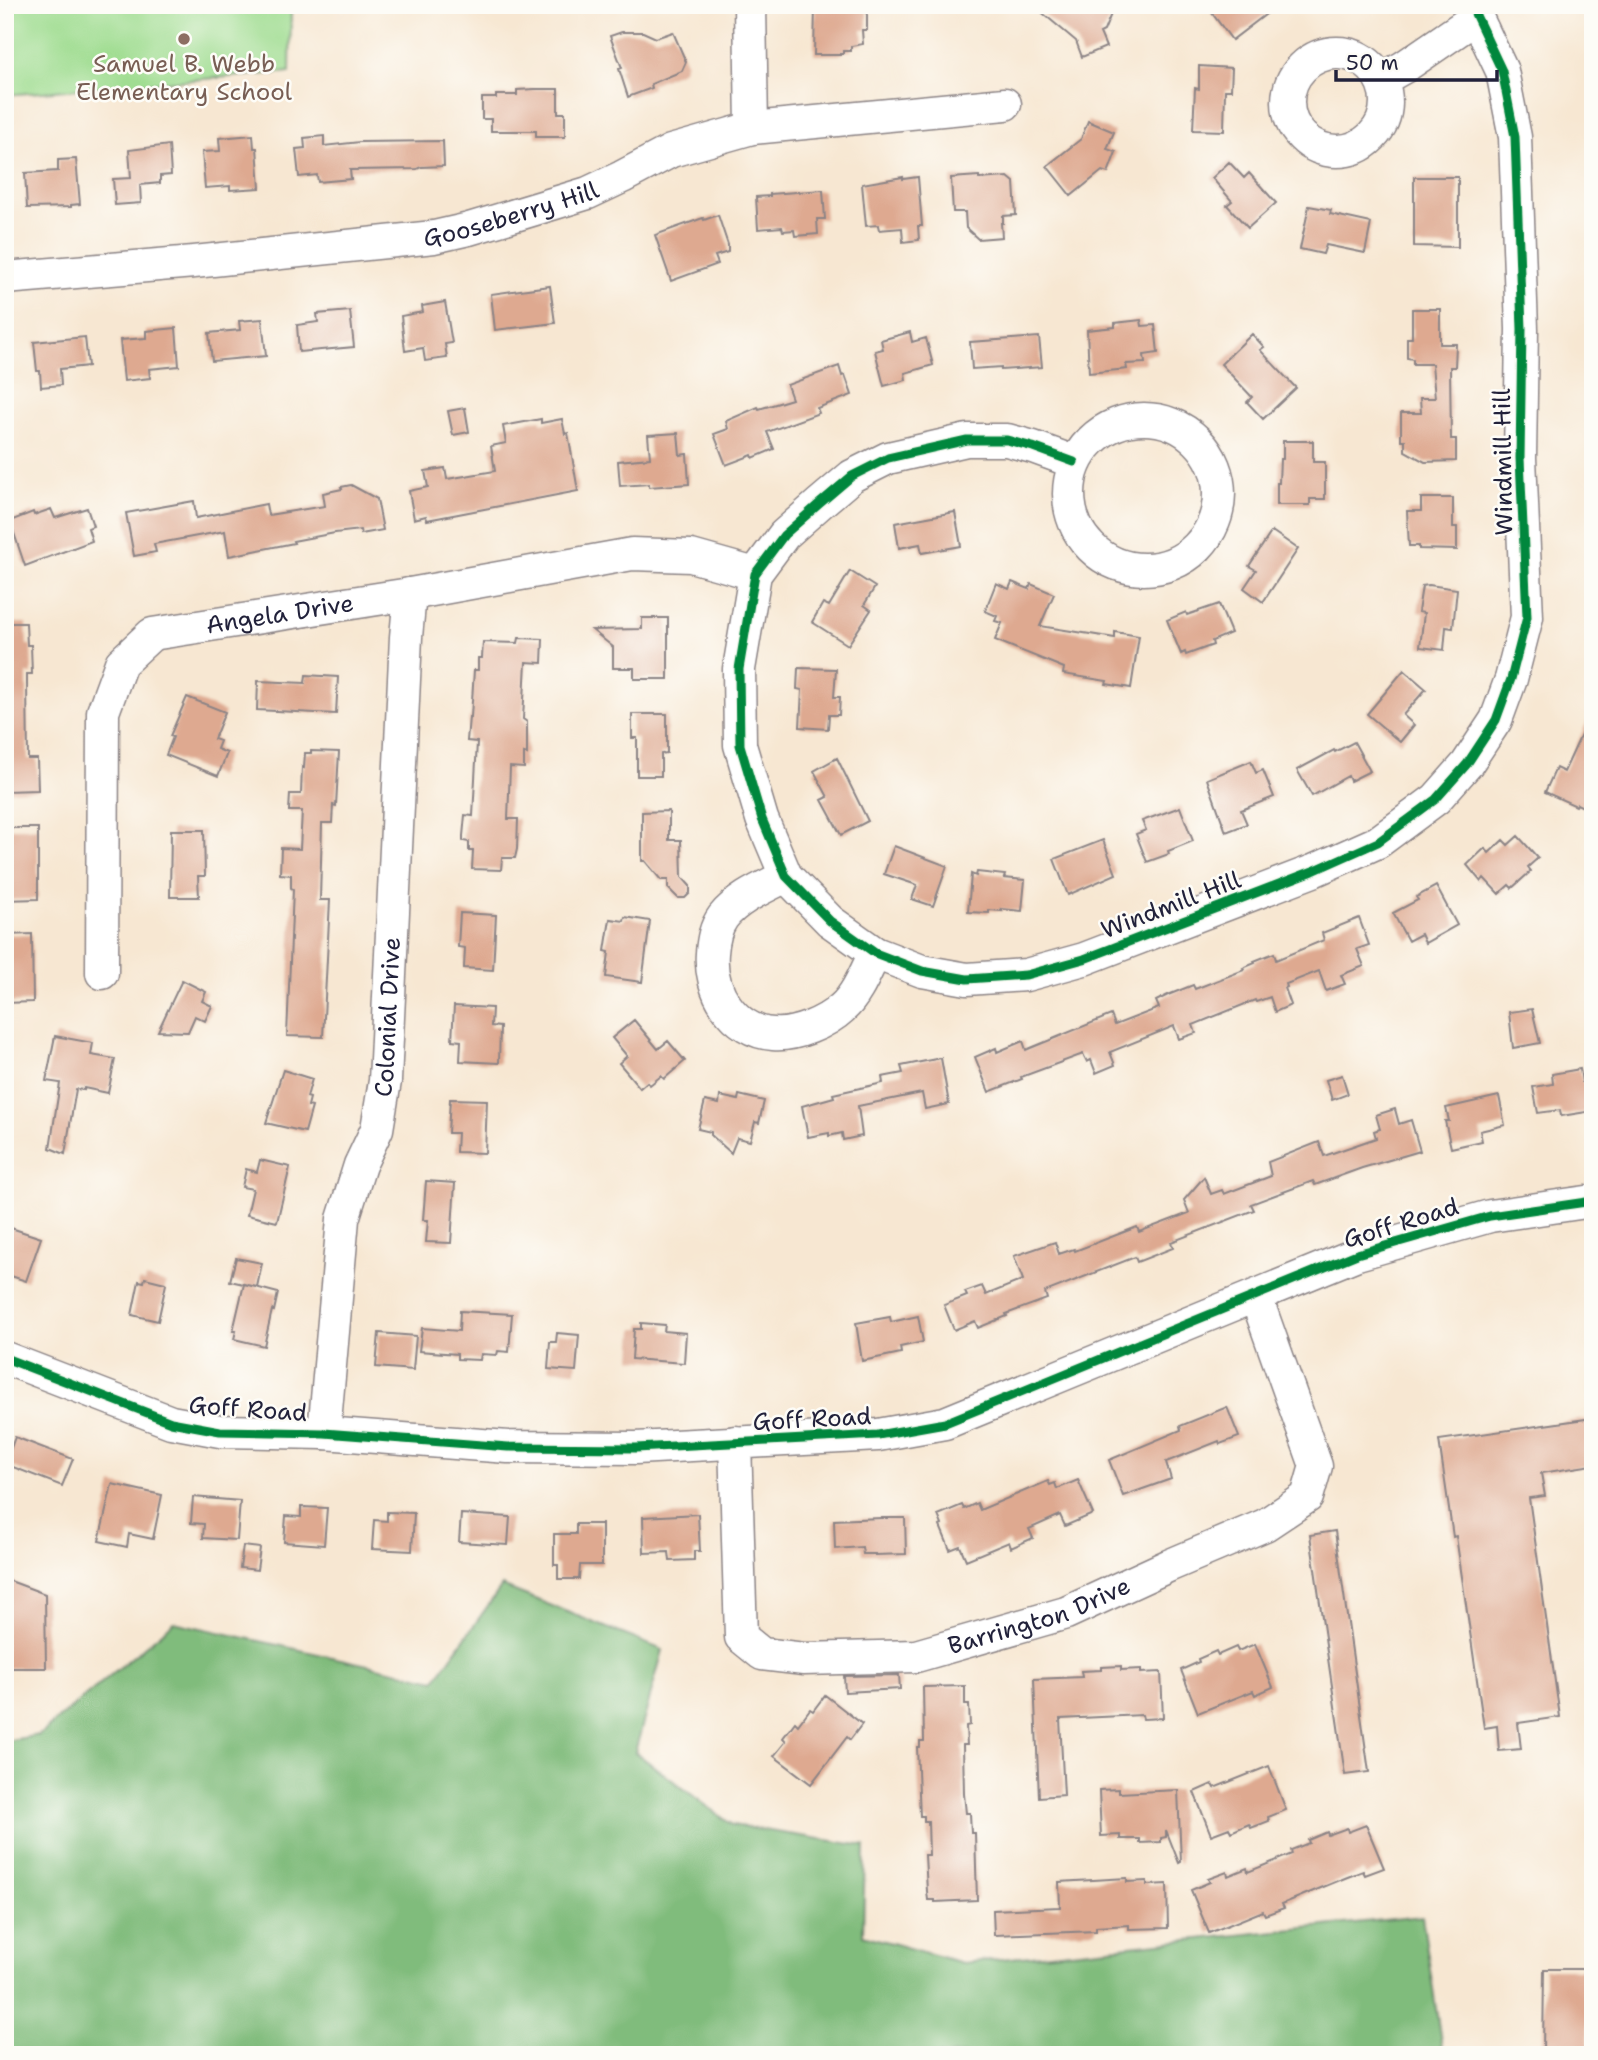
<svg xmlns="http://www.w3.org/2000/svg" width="1598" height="2060" font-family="'Shantell Sans',sans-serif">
	<rect width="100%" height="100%" fill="#fdfcf7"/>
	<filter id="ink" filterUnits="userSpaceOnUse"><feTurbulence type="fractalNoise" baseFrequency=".0143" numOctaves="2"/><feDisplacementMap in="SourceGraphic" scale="14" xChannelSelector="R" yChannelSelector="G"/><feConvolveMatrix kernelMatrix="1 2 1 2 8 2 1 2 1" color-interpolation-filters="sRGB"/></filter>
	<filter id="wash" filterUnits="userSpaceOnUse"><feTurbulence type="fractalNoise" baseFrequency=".00686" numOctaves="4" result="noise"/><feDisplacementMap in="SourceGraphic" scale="28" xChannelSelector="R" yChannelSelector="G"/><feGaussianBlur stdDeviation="1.57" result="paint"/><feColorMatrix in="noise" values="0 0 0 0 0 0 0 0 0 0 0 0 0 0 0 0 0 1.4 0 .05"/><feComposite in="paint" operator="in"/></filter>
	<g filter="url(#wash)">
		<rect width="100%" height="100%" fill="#f7e7d2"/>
		<path fill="#a0dd92" stroke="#618066" stroke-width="2" d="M5 5H291L290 72 5 95Z"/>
		<path fill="#80bc7c" stroke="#516f5c" stroke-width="2" d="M502 1586 663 1650 635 1752 732 1825 865 1846 863 1935 962 1963 1422 1916 1443 2055H5V1741L39 1735 174 1622 435 1680Z"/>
		<g id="blocks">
			<path fill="#dea990" d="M815 5H853L855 10H867V30H862L863 44 851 46V51H843V54H840V55H814Z
				M1033 5H1108L1111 14 1104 31 1100 33 1106 47 1082 57 1076 41Z
				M1206 5H1278L1232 40Z
				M622 32H643L656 38 673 32 686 62 682 71 651 84 652 88 628 97 619 69 622 68 610 36Z
				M1199 66 1232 68 1231 90H1225L1224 131 1193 130 1195 88 1199 89Z
				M535 89H558V113H565V137H536V131H491V119H482V98H496V95H517V90Z
				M1088 121 1114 132 1107 149 1116 152 1108 173 1102 171 1071 196 1047 166 1081 139Z
				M253 135 254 148H257L260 188 230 190V186L205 188 202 152 220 151 219 138Z
				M324 136V146L360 142 443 141 444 166 421 167 417 169 350 170 351 179 318 182 317 175 299 177 296 149 305 148 304 138Z
				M169 145 171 175 160 176V183L140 185 141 203 115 205 113 179 131 178 129 150Z
				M76 159 80 204 71 205V207L27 208 25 173 58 171V160Z
				M1229 162 1244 178 1249 173 1276 203 1248 228 1227 205 1232 201 1212 178Z
				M979 176V179L1008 177 1014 182 1016 215 1003 216V223H1001L1002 237 978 239 966 228 965 212H953L951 178Z
				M903 177V179L918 177 922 226H918L919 240 903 242 902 228 879 230 878 225 866 226 862 184Z
				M1414 177H1458V247L1414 246Z
				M823 190 825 219H817L818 234 795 236 794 230 783 231 782 227 758 229 756 197 770 196V194Z
				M1309 206 1331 210 1330 214 1371 223 1365 253 1326 245 1323 254 1300 249Z
				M718 215 728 245V252L715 256 718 264 671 281 655 235 703 218 704 220Z
				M550 286 555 323 495 330 491 294Z
				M445 302 452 343 445 344 447 358 425 361 423 348 405 351 401 316 423 312 422 306Z
				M1412 309H1440V344H1456L1455 367H1450L1451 439H1456V461L1425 462 1405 451V440H1401V413H1421L1420 398H1435L1432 364H1413V359L1407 358V338H1412Z
				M350 311 354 347 299 352 297 325 318 322 317 314Z
				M262 319 266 356 212 361 209 333 240 330 239 321Z
				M1141 320 1142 326 1155 325 1158 353 1144 355 1145 363 1126 364 1127 369 1089 373 1087 330 1115 327V323Z
				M176 328 179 366 149 369 150 378 124 381 120 340 146 338V331Z
				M910 332 912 342 926 338 933 365 905 373 906 380 884 386 875 351 883 349 881 340Z
				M1252 334 1264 347 1260 350 1296 388 1263 419 1247 402 1252 397 1221 364Z
				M85 337 88 366 60 369 61 385 41 387 40 371H37L34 342Z
				M1039 337 1042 367 1001 370V367L972 369 970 342Z
				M839 366 842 376 845 375 852 395 817 408 819 413 767 432 774 449 753 458 752 455 726 465 714 434 728 429 726 421 758 407 759 409 792 399 787 385Z
				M465 408 469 432 453 435 448 411Z
				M541 419V423L562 419 565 434 568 433 578 491 427 520 426 516 414 519 409 491 428 487 425 471 445 468 447 479 495 471 491 446 506 443 503 426Z
				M678 433 680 455 687 454 689 484 649 487V484L620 486 618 461 650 458 648 435Z
				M1283 441H1313V462H1325V499H1310V505H1277V483H1279L1280 459H1283Z
				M351 485 377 499 383 530 361 534 360 530 335 533 293 541 294 543 229 556 225 531 154 544 156 552 134 556 126 513 194 501 196 518 266 504 268 515 325 506 323 493 342 489 341 487Z
				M1421 498H1453V527H1457V550L1419 549V546H1409L1407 511H1421Z
				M87 508 93 526 88 528 92 541 25 566 10 521 33 512 34 515 51 509 55 518Z
				M955 512 961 546 922 553 920 544 899 548 895 523Z
				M1272 531 1298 549 1263 602 1244 588 1256 570 1249 566Z
				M850 571 875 587 864 605 871 610 848 645 812 622 823 603 829 606Z
				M1012 582 1029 589 1031 584 1054 594 1040 626 1115 638V632L1139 636 1131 688 1106 684 1107 681 1063 674 1064 668 995 640 1002 623 995 621 997 616 985 611 996 583 1009 589Z
				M1429 585 1457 589 1453 628 1446 627 1444 650 1420 647 1424 613 1418 612 1422 586Z
				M1219 604 1231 633 1212 641 1213 645 1186 655 1185 652 1181 654 1167 620 1186 612 1187 615Z
				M642 618H668V679H634V668H613V647L592 630 642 629Z
				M5 623H26L27 645H31L32 674H27V683L28 759H37L38 790 5 791Z
				M519 638 543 639 542 663 526 662 523 719 527 722V754L524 753V768L510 767 508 819H518L517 849 515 858H502L501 870 472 869 473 851H469V842L463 841V836L465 815 473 816 477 742 467 741 469 717H471L474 670H478V658H482L483 642 518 643Z
				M798 668 836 669 834 697H840L839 715H829L828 729 800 727 802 690 797 689Z
				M1404 670 1426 689 1403 715 1414 725 1400 742 1367 714Z
				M306 675 338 677 336 714 257 710 258 681 305 683Z
				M187 697 225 712 214 739 220 741 217 749 227 753 218 776 166 755 173 737 170 736Z
				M1593 709V794L1588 804 1584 802 1583 807 1577 804 1576 806 1545 792 1556 768 1564 772Z
				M632 714H667V753L661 754V776H637V738H632Z
				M1354 742 1370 771 1350 781 1348 776 1312 796 1297 770 1334 750 1335 752Z
				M311 751 339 752 336 806 333 805 332 823H322L320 900H330L323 1037 287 1036 293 889 291 888V875L280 874 281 848 300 849 302 811H289L290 794H301L302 767 304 768 305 753H311Z
				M837 758 868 821 841 835 822 800 828 797 814 771Z
				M1251 761 1256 773 1263 770 1274 797 1241 810 1247 824 1226 832 1207 779Z
				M1180 807 1193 841 1168 851 1169 854 1147 862 1136 834 1146 830 1142 821Z
				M669 811V840H681L682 877 690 886V893L685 898H678L668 888V880H661L645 861H642V812Z
				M5 828H38V899L5 900Z
				M171 830H204L205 876H198L199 897H170Z
				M1518 836 1538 858 1528 867 1531 871 1512 888 1509 885 1499 894 1484 878 1481 882 1467 865 1485 848 1489 853 1503 840 1508 845Z
				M1103 840 1116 874 1068 895 1054 859Z
				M894 846 947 866 933 906 912 899 917 885 884 874Z
				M977 872 1005 875 1004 878 1025 880 1022 911 1001 909 1002 911 989 910V913L968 912 971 874 976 876Z
				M1436 886 1457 925 1425 943 1421 934 1408 941 1393 913 1418 900 1416 897Z
				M460 913 496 915 493 970 464 968 465 948 458 947Z
				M625 917 650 921 642 982 606 977 609 952 605 951 610 919 624 921Z
				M1359 918 1369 945 1357 949 1364 966 1341 975 1345 984 1326 991 1319 971 1286 984 1287 987 1285 988 1291 1005 1275 1012 1270 997 1256 1002 1255 1000 1193 1025 1196 1033 1179 1039 1174 1026 1110 1052 1115 1065 1096 1073 1091 1060 1087 1062 1083 1054 1021 1077 1022 1079 989 1092 975 1057 996 1048 997 1052 1023 1041 1026 1050 1111 1015 1115 1025 1159 1008 1156 1001 1168 995 1193 985 1195 989 1244 970 1243 968 1255 963 1254 961 1274 953 1276 960 1324 940 1322 933Z
				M32 934 33 1002 5 1003V936L6 935Z
				M182 980 206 992 202 1001 212 1006 205 1021 195 1016 188 1032 158 1031Z
				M454 1006 492 1008 491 1026 500 1027 499 1063 460 1061 461 1041 452 1040Z
				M1532 1009 1540 1043 1513 1048 1509 1012Z
				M634 1020 658 1049 668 1041 685 1061 664 1079 661 1076 650 1085 647 1082 640 1088 619 1063 627 1056 612 1038Z
				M55 1036 93 1043 91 1055 115 1059 108 1093 84 1088V1090L76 1089 65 1154 50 1148 60 1083 46 1081Z
				M941 1058 949 1104 925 1109 922 1093 858 1106 862 1136 843 1140 842 1133 829 1136V1133L808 1137 802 1106 834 1097 833 1094 883 1083 882 1077 903 1073 901 1066Z
				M1580 1069 1582 1082 1584 1081 1585 1085 1589 1084 1593 1111 1561 1116 1560 1110 1538 1113 1533 1087 1553 1084 1552 1074Z
				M283 1070 312 1079 307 1097 310 1098 308 1106 312 1107 305 1132 266 1123Z
				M1342 1075 1348 1094 1332 1100 1326 1080Z
				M739 1095 764 1101 759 1123 755 1122 750 1141 737 1138 731 1153 711 1135V1132L698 1129 705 1101 719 1104 720 1096 738 1100Z
				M1499 1096 1505 1125 1480 1131 1482 1141 1451 1148 1445 1121H1449L1446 1108Z
				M450 1099 487 1100 485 1153 456 1152 457 1133H448Z
				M1395 1109 1399 1124 1411 1120 1420 1151 1362 1168 1315 1185 1313 1181 1251 1204 1254 1210 1171 1242 1173 1248 1137 1262 1135 1257 1045 1292 1047 1299 1006 1314 1007 1316 978 1328 975 1321 954 1330 944 1305 967 1296 965 1292 982 1286 986 1295 1023 1280 1014 1256 1055 1242 1059 1254 1074 1249 1075 1251 1137 1227 1139 1232 1189 1213 1184 1200 1204 1177 1211 1194 1222 1190 1224 1194 1271 1176 1268 1162 1319 1142 1324 1156 1376 1138 1374 1131 1380 1129 1376 1115Z
				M260 1160 290 1167 277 1222 247 1215 253 1189 242 1187 246 1169 257 1172Z
				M426 1181 455 1183 451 1243 426 1242 428 1220H423Z
				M5 1226 41 1238 26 1281 5 1274Z
				M236 1258 262 1263 257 1287 230 1281Z
				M145 1278 165 1283 166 1284 158 1321 132 1315 139 1281 144 1282Z
				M244 1284 278 1293 274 1311 272 1310 264 1346 234 1339 236 1331H233Z
				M460 1311 512 1314 509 1352 498 1351 497 1355 481 1354 480 1360 457 1359V1354L419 1351 422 1328 459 1331Z
				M918 1316 923 1342 900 1347 901 1353 862 1361 856 1323 890 1317 891 1322Z
				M641 1323 665 1325 664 1331 686 1333 684 1363 632 1359 634 1329H641Z
				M379 1333 416 1336 413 1370 376 1367Z
				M557 1333 579 1335 576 1371 548 1369 550 1342H556Z
				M1227 1407 1239 1437 1220 1444 1219 1441 1166 1462 1171 1479 1123 1496 1109 1460 1181 1430 1180 1426Z
				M1593 1418V1465L1541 1473 1545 1496 1529 1498 1560 1717 1518 1723 1521 1749 1499 1751 1497 1726 1484 1728 1456 1536 1453 1537 1439 1440Z
				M15 1437 73 1459 62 1486 5 1464Z
				M1078 1480 1093 1514 1065 1526 1060 1515 1029 1529 1033 1538 1011 1548 1009 1542 966 1560 960 1546 950 1550 940 1526 942 1525 938 1515 962 1505 964 1509 977 1503 980 1510 1048 1481 1050 1485 1055 1483 1057 1489Z
				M112 1484 162 1495 153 1539 129 1534 127 1547 99 1541Z
				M193 1497 240 1501 237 1540 203 1538 204 1524 191 1523Z
				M301 1507 327 1508 324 1545 284 1542 286 1516 301 1517Z
				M387 1512 414 1513 412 1551 372 1549 374 1520 387 1521Z
				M461 1514 510 1517 508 1545 459 1542Z
				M698 1514 700 1551H694V1560L670 1561 669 1552 644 1553 643 1517Z
				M882 1518H905L906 1554 875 1555V1554H863L862 1547 835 1549 834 1520Z
				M576 1524H602V1565H580L579 1579H558V1565H554V1534H576Z
				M1335 1531 1369 1772 1345 1775 1310 1535Z
				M243 1546 260 1548 257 1570 240 1568Z
				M5 1579 45 1594 46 1668H5Z
				M1255 1644 1273 1687 1255 1695 1253 1691 1198 1713 1181 1670 1199 1662 1198 1659 1216 1651 1218 1655 1236 1647 1238 1651Z
				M1121 1666V1670L1141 1669V1673L1161 1672 1163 1718 1143 1719 1142 1715 1060 1719 1064 1795 1039 1797 1034 1679 1082 1677 1081 1671 1101 1670V1667Z
				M899 1675 900 1689 845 1692 844 1676Z
				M965 1686V1705H969L970 1725 966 1726 967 1745H963L964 1794 966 1813H970L971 1833H975L977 1900 935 1902V1900H928L927 1891 925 1855H929L928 1821H924V1816H920L917 1747H920V1741H924L923 1687Z
				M825 1695 862 1724 850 1740 847 1737 811 1784 774 1756 786 1741 783 1738 795 1722 798 1725 810 1709 813 1711Z
				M1269 1766 1286 1810 1268 1817 1269 1821 1251 1828 1249 1824 1231 1832 1229 1828 1211 1835 1194 1792 1212 1784 1214 1788Z
				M1119 1789V1793L1178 1790 1181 1862 1179 1863 1166 1830V1837L1161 1838V1842L1140 1843V1839H1120V1835L1101 1836 1099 1790Z
				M1366 1825 1384 1868 1365 1875 1363 1871 1345 1878 1282 1904 1284 1908 1265 1915 1263 1911 1209 1933 1191 1890 1210 1882 1208 1879 1227 1872 1228 1876 1247 1868 1248 1872 1292 1854 1291 1850 1309 1843 1308 1840 1327 1832 1328 1835 1347 1828 1348 1832Z
				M1127 1878V1882L1147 1881V1885L1167 1884 1168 1928 1129 1929V1925L1096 1927V1931L994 1935 993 1910 1060 1907 1059 1882Z
				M1544 1969H1589L1588 2055H1543Z"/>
		</g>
	</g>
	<g filter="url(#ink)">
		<use href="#blocks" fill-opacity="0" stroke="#8c8486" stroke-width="2"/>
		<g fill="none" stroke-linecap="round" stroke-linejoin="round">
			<g stroke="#8c8486" stroke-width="35">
				<g id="minor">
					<path d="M750 5 752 128"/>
					<circle cx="1337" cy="102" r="49"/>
					<path d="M1381 80 1404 67 1477 17"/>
					<path id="s1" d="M5 278 194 262 434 237 469 229 588 193 622 177 671 151 752 128 1005 104"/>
					<circle cx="1144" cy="494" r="75"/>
					<path d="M1074 462 1033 447 1007 440H967L888 458 852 476 819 504 784 535 755 574 739 669 740 745 762 819 786 876 830 921 875 953 922 971 967 979 1026 975 1084 959 1313 871 1378 842 1436 799 1467 764 1496 720 1511 679 1527 617 1520 458 1522 329 1515 137 1502 71 1471 5"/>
					<path d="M786 876C765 887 738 898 723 917 715 928 713 940 712 953 709 990 733 1031 773 1034 795 1036 826 1023 842 1008 857 995 866 971 875 953"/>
					<path id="s2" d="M102 973 103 712 121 663 152 634 410 594 632 554 691 556 755 574"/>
					<path d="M5 1358 171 1422 220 1431 324 1433 508 1447 636 1448 878 1435 945 1423 1357 1254 1490 1216 1593 1201"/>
					<path id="s3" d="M324 1433 343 1219 360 1165 377 1129 385 1081 406 637 410 594"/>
					<path id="s4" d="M735 1442 741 1637 762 1654 804 1659 916 1656 1066 1613 1168 1566 1265 1525 1307 1497 1316 1466 1256 1297"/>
				</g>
			</g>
			<use href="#minor" stroke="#fff" stroke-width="32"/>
			<g stroke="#fdfcf7" stroke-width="13">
				<path id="cycleway" d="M1074 462 1033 447 1007 440H967L888 458 852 476 819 504 784 535 755 574 739 669 740 745 762 819 786 876 830 921 875 953 922 971 967 979 1026 975 1084 959 1313 871 1378 842 1436 799 1467 764 1496 720 1511 679 1527 617 1520 458 1522 329 1515 137 1502 71 1471 5
					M5 1358 171 1422 220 1431 324 1433 508 1447 636 1448 878 1435 945 1423 1357 1254 1490 1216 1593 1201"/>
			</g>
			<use href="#cycleway" stroke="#00873e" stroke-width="9"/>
		</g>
	</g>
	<circle fill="#8d6e63" stroke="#fdfcf7" stroke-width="2.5" cx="184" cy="39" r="7"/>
	<g text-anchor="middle" stroke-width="5" stroke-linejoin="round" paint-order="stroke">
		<g font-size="24" fill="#785e54" stroke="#fdfcf7">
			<text x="184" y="72">Samuel B. Webb<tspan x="184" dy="28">Elementary School</tspan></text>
		</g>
		<g font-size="24" fill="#22223b" stroke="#fdfcf7">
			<text dy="8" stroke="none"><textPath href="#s1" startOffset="511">Gooseberry Hill</textPath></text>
			<text transform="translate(1503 462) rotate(-91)" y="8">Windmill Hill</text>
			<text dy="8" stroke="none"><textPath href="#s2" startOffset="485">Angela Drive</textPath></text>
			<text transform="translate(1171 905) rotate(-21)" y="8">Windmill Hill</text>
			<text dy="8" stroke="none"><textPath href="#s3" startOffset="424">Colonial Drive</textPath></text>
			<text transform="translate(1401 1223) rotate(-17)" y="8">Goff Road</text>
			<text transform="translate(248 1409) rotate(4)" y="8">Goff Road</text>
			<text transform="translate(812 1419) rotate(-3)" y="8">Goff Road</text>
			<text dy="8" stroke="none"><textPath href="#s4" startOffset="506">Barrington Drive</textPath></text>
		</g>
	</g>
	<rect width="1598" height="2060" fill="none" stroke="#fdfcf7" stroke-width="28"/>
	<path d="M1336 70v10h161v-10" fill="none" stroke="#22223b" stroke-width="3.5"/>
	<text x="1346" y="70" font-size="21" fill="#22223b" stroke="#fdfcf7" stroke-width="5" paint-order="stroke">50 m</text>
</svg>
